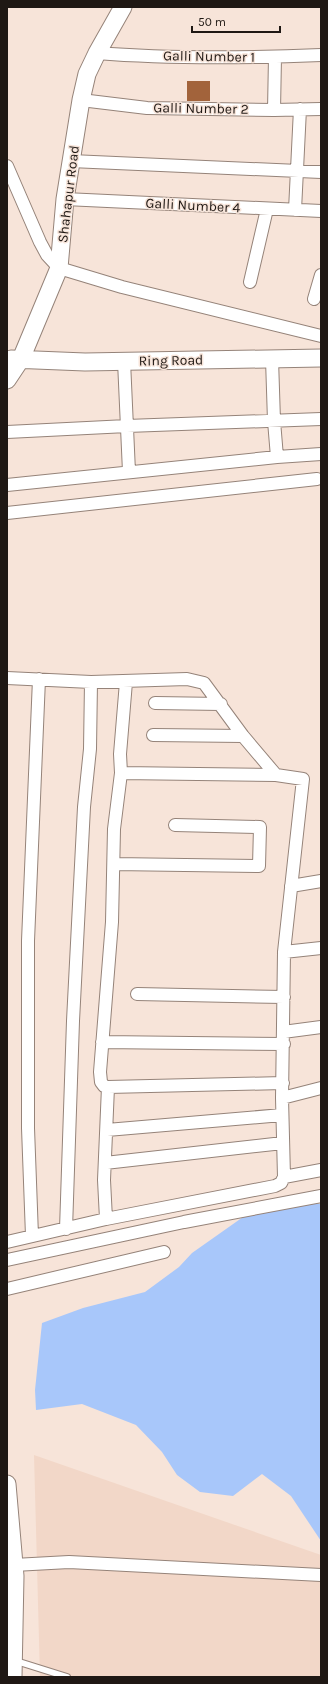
<svg xmlns="http://www.w3.org/2000/svg" width="328" height="1684" font-family="Karla,sans-serif">
	<rect width="100%" height="100%" fill="#f7e4d9"/>
	<path fill="#f2d7c8" d="M34 1455 321 1555V1677H40Z"/>
	<path fill="#a8c7fa" d="M308 1203 321 1204V1541L291 1496 262 1474 233 1496 200 1492 177 1475 162 1452 136 1425 82 1404 36 1410 35 1390 42 1323 83 1308 145 1292 179 1267 192 1253 253 1210Z"/>
	<path fill="#a2633b" d="M187 81H210V101H187Z"/>
	<g fill="none" stroke-linecap="round" stroke-linejoin="round">
		<g stroke="#958379" stroke-width="8">
			<path id="service" d="M16 1661 67 1677"/>
		</g>
		<g stroke="#958379" stroke-width="14">
			<path id="minor" d="M97 53C171 59 247 58 321 55
				M81 100 147 108 274 110 321 109
				M274 110 275 57
				M71 161 321 172
				M7 166 40 242 47 255 59 268 122 287 321 336
				M65 199 321 211
				M295 210 300 109
				M250 282 267 209
				M314 299 321 275
				M272 359 274 421 277 457
				M124 361 129 472
				M7 432 127 426 321 419
				M7 485 277 457 321 454
				M7 513 317 479
				M7 678 91 682 187 679 204 683 243 736 276 775 303 779 284 952 282 1098 284 1177 281 1183 275 1186 106 1219 7 1242
				M126 682 120 754 121 773 114 829 112 922 100 1072 101 1082 104 1086 108 1087 283 1083
				M155 703 221 704
				M153 735 243 736
				M121 773 276 775
				M114 864 259 866 260 827 175 825
				M291 886 321 881
				M284 952 321 948
				M137 994 284 997
				M283 1032 321 1027
				M102 1042 284 1044
				M282 1098 321 1088
				M107 1130 282 1115
				M105 1163 283 1143
				M284 1177 321 1170
				M106 1219 104 1180 108 1087
				M66 1229 73 1021 84 807 90 749 91 682
				M32 1236 28 1128V941L39 679
				M7 1260 184 1222 321 1196
				M7 1289 164 1252
				M14 1565 69 1562 321 1575"/>
		</g>
		<g stroke="#958379" stroke-width="19">
			<path id="secondary" d="M11 359 85 362 321 358
				M7 380 21 359 59 268 65 199 81 100 87 74 97 53 123 7
				M7 1484 15 1576 13 1677"/>
		</g>
		<use href="#service" stroke="#fff" stroke-width="6"/>
		<use href="#minor" stroke="#fff" stroke-width="12"/>
		<use href="#secondary" stroke="#fff" stroke-width="17"/>
	</g>
	<g text-anchor="middle" stroke-width="3" stroke-linejoin="round" paint-order="stroke">
		<g font-size="14" fill="#1f1814" stroke="#f7e4d9">
			<text transform="translate(209 56) rotate(1)" y="5">Galli Number 1</text>
			<text transform="translate(201 108) rotate(1)" y="5">Galli Number 2</text>
			<text transform="translate(68 194) rotate(-83)" y="5">Shahapur Road</text>
			<text transform="translate(193 205) rotate(3)" y="5">Galli Number 4</text>
			<text transform="translate(171 360) rotate(-1)" y="5">Ring Road</text>
		</g>
	</g>
	<rect width="328" height="1684" fill="none" stroke="#1f1814" stroke-width="16"/>
	<path d="M192 26v6h88v-6" fill="none" stroke="#1f1814" stroke-width="2"/>
	<text x="198" y="26" font-size="12" fill="#1f1814" stroke="#f7e4d9" stroke-width="3" paint-order="stroke">50 m</text>
</svg>
